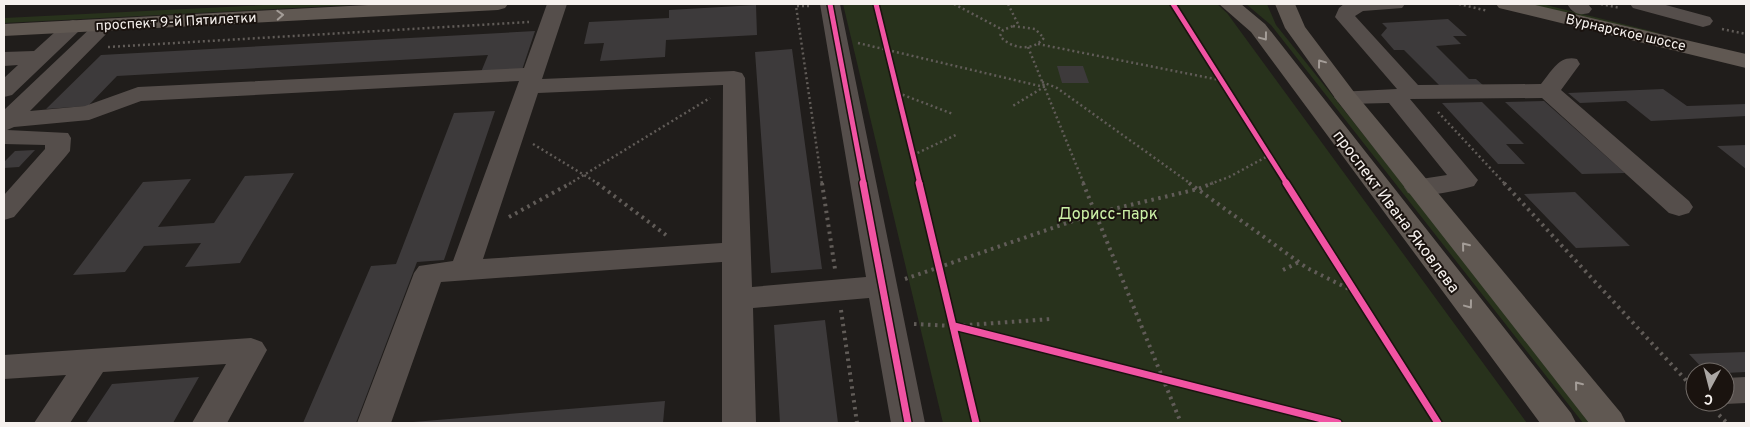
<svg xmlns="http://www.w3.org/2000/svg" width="1750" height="427" font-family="Overpass,sans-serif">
	<rect width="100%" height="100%" fill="#201d1b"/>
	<path fill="#28321c" d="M284 4H372L4 23V18Z
		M843 4H1217L1227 13 1527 423H943Z
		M1246 4H1267L1276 25 1594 423H1583L1271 25Z
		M1529 4H1542L1659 33 1656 34Z"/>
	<path fill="#3d3a3b" d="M756 5 757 35 666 40 665 57 600 61 604 43 584 44 589 22 669 18V10Z
		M1448 19 1467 36H1453L1461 44 1436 46 1469 79H1476L1484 86 1442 88 1404 50H1394L1381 35 1387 28 1382 23Z
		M535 31 522 70 481 72 488 55 117 76 88 106 46 109 101 55Z
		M792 49 822 269 771 273 755 52Z
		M1057 66H1083L1089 83H1062Z
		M1663 89 1687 106 1746 104V116L1651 121 1626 101 1580 103 1568 93Z
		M1544 101 1625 173 1582 174 1505 102Z
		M1482 102 1524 144H1506L1525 164H1498L1442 103Z
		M495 111 444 260 417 262 356 423H303L371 266 396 264 454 113Z
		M1746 145V169L1717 146Z
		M35 150 19 167 4 168V162L15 151Z
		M294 173 240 263 185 267 201 243 144 246 125 272 73 275 143 182 191 179 158 227 214 223 245 176Z
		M1575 192 1630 246 1576 248 1524 194Z
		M825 320 838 423H780L774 325Z
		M1746 352V372L1725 373 1706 372 1689 354Z
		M199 377 173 423H86L112 384Z
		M665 401 663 423H413V422Z"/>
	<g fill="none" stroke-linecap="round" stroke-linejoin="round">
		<path stroke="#615c58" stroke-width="2.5" stroke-dasharray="2 3" stroke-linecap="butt" d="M876 4 920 184
			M954 4 1003 30
			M1008 4 1019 26
			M1173 4 1287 184
			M1459 4 1488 11
			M1601 4 1620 8
			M809 6H796L822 184
			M1013 26 1035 29 1044 38C1032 52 1011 49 1000 36L1003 30Z
			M1722 29 1746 34
			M858 43 1044 87 1011 107
			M1038 44 1220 80
			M108 47 529 22
			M1028 47 1084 184
			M1042 82 1057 88 1191 184
			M898 93 953 114
			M1438 112 1505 184
			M533 144 599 184
			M913 155 958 134
			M569 184 710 98
			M1210 184 1229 177 1268 156"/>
		<path stroke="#615c58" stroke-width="4" stroke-dasharray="2.5 4.5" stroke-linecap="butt" d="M597 183 666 235
			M822 183 835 269
			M919 183 976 423
			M1083 183 1181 423
			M1189 183 1307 268 1353 291
			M1286 183 1438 423
			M1504 183 1695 390
			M509 217 571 183
			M1283 270 1299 262
			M905 279 1096 213 1198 189 1213 183
			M841 310 857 423
			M914 324 954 326 1051 319
			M954 326 1338 423
			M1719 415 1727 423"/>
		<path fill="#554e4b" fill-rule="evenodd" d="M547 4H567L542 79 734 71 742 73 745 78 752 287 866 277 820 4H840L925 423H891L869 298 753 308 756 423H722V262L441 282 391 423H357L414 273 419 266 453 261 519 81 141 101 89 120 14 127 7 130 68 133 71 138 70 151 66 156 14 217 4 220V195L45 149V145L4 144V110L98 21 105 19 112 21 115 25 30 111 85 106 138 87 524 68ZM723 85 722 243 483 259 538 93Z
			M1344 4H1405L1402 8 1363 11 1355 16 1418 85 1541 84C1552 71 1559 55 1577 59L1580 64 1561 90 1689 201 1693 207 1689 213 1679 216 1669 213 1542 98 1410 99 1478 180 1474 186C1455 191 1427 198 1408 193L1404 187 1408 181 1447 175 1389 103 1346 104 1338 102 1334 97 1338 92 1397 89 1335 17 1339 8Z
			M1567 4H1588L1592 9 1589 13C1578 16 1573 13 1567 4Z
			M1630 4H1662L1710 17 1713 21 1710 25 1703 27 1633 8Z
			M73 20 80 22 83 26 80 30 12 95 4 97V78L18 65 4 66V52L34 51 66 22Z
			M251 338 262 342 267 350 227 423H192L226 364 103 372 70 423H34L66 375 4 379V355Z
			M1746 377V403L1725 404 1719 402H1725V378Z"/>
		<path fill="#605852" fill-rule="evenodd" d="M387 4H508L505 8 498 10 4 36V24Z
			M1219 4H1241L1265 24 1571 413 1576 423H1540L1251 32Z
			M1275 4H1295L1305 27 1354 92 1621 413 1626 423H1589L1338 102 1285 28Z
			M1496 4H1531L1746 54V68L1499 8Z"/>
		<g stroke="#1a130f" stroke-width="8">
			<path id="cycleway-far1" d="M830 4 864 184
				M876 4 920 184
				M1173 4 1287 184"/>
		</g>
		<g stroke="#1a130f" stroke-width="10">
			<path id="cycleway" d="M863 183 908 423
				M919 183 976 423
				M1286 183 1438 423
				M954 326 1338 423"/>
		</g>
		<use href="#cycleway-far1" stroke="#f153a3" stroke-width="5"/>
		<use href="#cycleway" stroke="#f153a3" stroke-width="7"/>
	</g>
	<defs><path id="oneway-chevron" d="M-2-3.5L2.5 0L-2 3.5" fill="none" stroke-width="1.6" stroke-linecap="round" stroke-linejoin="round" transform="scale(1.25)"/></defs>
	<g stroke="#a49d98">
		<use href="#oneway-chevron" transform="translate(280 15) rotate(-3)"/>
		<use href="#oneway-chevron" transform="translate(1264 37) rotate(53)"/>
		<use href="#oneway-chevron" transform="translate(1321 63) rotate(-127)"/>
		<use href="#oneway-chevron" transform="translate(1465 246) rotate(-129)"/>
		<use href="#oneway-chevron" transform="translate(1469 305) rotate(53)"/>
		<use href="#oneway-chevron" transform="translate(1578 385) rotate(-129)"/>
	</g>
	<g text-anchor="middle" stroke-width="4" stroke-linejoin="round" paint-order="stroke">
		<g font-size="14" fill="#f6f1ee" stroke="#1a130f">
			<text transform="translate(176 21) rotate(-3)" y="5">проспект 9-й Пятилетки</text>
			<text transform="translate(1626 32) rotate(13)" y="5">Вурнарское шоссе</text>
		</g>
		<g font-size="16" fill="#f6f1ee" stroke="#1a130f">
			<text transform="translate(1397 211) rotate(53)" y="6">проспект Ивана Яковлева</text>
		</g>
		<g font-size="16" fill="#cbf0a6" stroke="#1a130f">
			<text x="1108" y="219">Дорисс-парк</text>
		</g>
	</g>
	<rect width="1750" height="427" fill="none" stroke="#f6f1ee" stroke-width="10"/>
	<g transform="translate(1710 387) rotate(187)"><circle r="24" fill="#1a130f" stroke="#726c68"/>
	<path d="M0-4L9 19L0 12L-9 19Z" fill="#aba7a4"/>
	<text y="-8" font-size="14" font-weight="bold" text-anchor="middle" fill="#f6f1ee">С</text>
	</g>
</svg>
